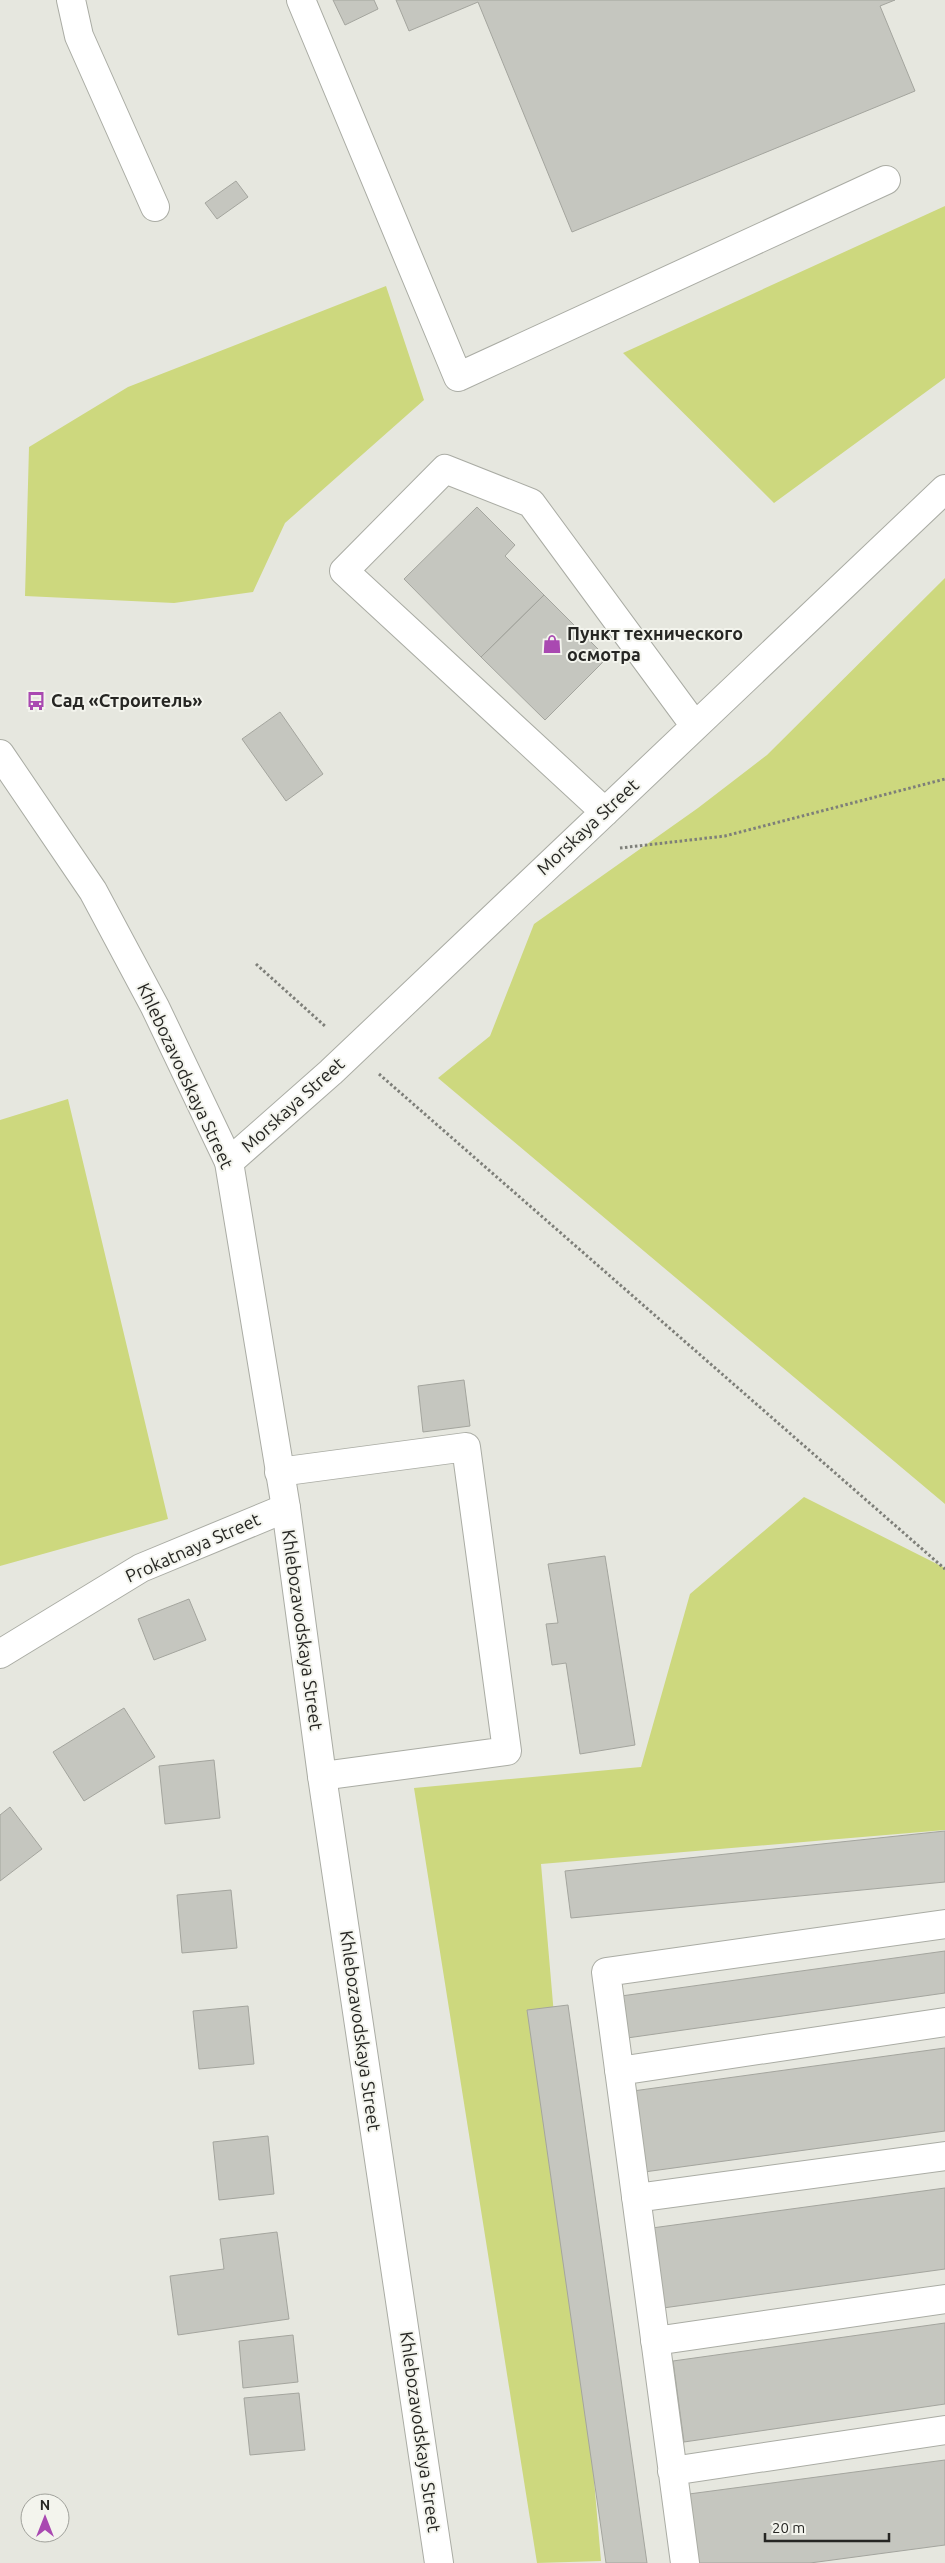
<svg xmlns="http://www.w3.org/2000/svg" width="945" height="2563" font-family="Ubuntu,sans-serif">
	<rect width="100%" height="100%" fill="#e6e7df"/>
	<path fill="#cdd87e" d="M945 206V378L774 503 623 353Z
		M386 286 424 400 285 523 253 592 174 603 25 596 29 447 128 387Z
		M945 578V1504L438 1078 490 1036 534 924 698 808 767 755Z
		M68 1099 168 1519 0 1566V1120Z
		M804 1497 945 1568V1830L541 1864 601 2561 537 2563 414 1788 641 1767 690 1594Z"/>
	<path fill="#c5c6bf" stroke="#a4a59e" d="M333 0H374L378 9 345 25Z
		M396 0H895L880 6 915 91 572 232 478 2 409 31Z
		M236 181 248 197 217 219 205 203Z
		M477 507 515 545 505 556 544 595 481 657 404 579Z
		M544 595 607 658 545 720 481 657Z
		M280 712 323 774 286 801 242 739Z
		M464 1380 470 1426 423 1432 418 1386Z
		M605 1556 635 1745 580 1754 566 1663 552 1665 546 1624 558 1623 548 1564Z
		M189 1599 206 1640 154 1660 138 1619Z
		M124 1708 155 1757 84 1801 53 1752Z
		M214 1760 220 1818 165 1824 159 1766Z
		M10 1807 42 1849 0 1881V1815Z
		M945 1831V1882L571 1918 565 1871Z
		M231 1890 237 1948 182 1953 177 1895Z
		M945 1951V1993L620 2039 614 1997Z
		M568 2005 647 2563H606L527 2010Z
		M248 2006 254 2064 199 2069 193 2011Z
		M945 2048V2131L644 2172 633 2091Z
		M268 2136 274 2194 219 2200 213 2142Z
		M945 2188V2269L663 2308 652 2228Z
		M277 2232 289 2319 178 2335 170 2276 224 2269 220 2239Z
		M945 2323V2404L684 2442 673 2361Z
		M293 2335 298 2382 243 2388 239 2341Z
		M299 2393 305 2450 250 2455 244 2398Z
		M945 2460V2545L810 2563H699L689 2494Z"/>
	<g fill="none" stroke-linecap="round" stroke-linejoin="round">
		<g stroke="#aaaca4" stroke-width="30">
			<path id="minor" d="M71 0 79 36 155 207
				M301 0 458 377 886 180
				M605 812 344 571 445 469 531 503 695 726
				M229 1162 331 1072 945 489
				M279 1472 466 1447 507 1751 322 1776
				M0 1654 141 1568 286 1508
				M619 2071 945 2022
				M636 2198 945 2156
				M655 2341 945 2299
				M672 2471 945 2430
				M685 2563 606 1972 945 1924"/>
		</g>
		<g stroke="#aaaca4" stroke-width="30">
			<path id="major" d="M0 754 93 891 155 1007 229 1162 286 1508 322 1776 439 2563"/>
		</g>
		<path stroke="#7e7f79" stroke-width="3" stroke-dasharray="2.5 2.5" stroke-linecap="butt" d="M620 848 725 836 945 779
			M256 964 326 1027
			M379 1074 945 1569"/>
		<use href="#minor" stroke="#fff" stroke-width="28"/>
		<use href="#major" stroke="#fff" stroke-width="28"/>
	</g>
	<defs>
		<g id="shop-bare" transform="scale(1.5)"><path d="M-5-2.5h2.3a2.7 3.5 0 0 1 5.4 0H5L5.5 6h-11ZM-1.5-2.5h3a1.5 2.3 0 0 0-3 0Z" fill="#a949b1" stroke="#f3f4ed" stroke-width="2.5" paint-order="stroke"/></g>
		<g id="bus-bare" transform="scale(1.5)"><path d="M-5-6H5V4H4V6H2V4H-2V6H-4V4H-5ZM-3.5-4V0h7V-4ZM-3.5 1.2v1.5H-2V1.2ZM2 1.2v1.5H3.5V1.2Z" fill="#a949b1" stroke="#f3f4ed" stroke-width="2.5" paint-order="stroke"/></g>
	</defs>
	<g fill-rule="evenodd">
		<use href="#shop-bare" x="552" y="644"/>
		<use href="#bus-bare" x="36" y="701"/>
	</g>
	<g text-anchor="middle" stroke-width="4" stroke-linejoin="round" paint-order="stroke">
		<g font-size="18" font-weight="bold" fill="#262623" stroke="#f3f4ed" text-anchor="start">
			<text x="567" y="640">Пункт технического<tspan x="567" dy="21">осмотра</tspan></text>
			<text x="51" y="707">Сад «Строитель»</text>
		</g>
		<g font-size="18" fill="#262623" stroke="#f3f4ed">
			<text transform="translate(588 827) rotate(-43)" y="6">Morskaya Street</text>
			<text transform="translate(185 1076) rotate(65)" y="6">Khlebozavodskaya Street</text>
			<text transform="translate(293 1105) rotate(-42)" y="6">Morskaya Street</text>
			<text transform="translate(193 1548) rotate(-24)" y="6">Prokatnaya Street</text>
			<text transform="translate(302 1630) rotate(82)" y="6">Khlebozavodskaya Street</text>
			<text transform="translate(360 2031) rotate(82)" y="6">Khlebozavodskaya Street</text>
			<text transform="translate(420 2432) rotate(82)" y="6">Khlebozavodskaya Street</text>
		</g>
	</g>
	<g transform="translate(45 2518)"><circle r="24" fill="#f3f4ed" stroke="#a1a29c"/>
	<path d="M0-4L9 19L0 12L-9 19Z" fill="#a949b1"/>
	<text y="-8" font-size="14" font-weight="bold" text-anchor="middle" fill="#262623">N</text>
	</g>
	<path d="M765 2533v8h124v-8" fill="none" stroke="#262623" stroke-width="2.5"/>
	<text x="772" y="2533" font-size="15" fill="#262623" stroke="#f3f4ed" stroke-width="4" paint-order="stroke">20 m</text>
</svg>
